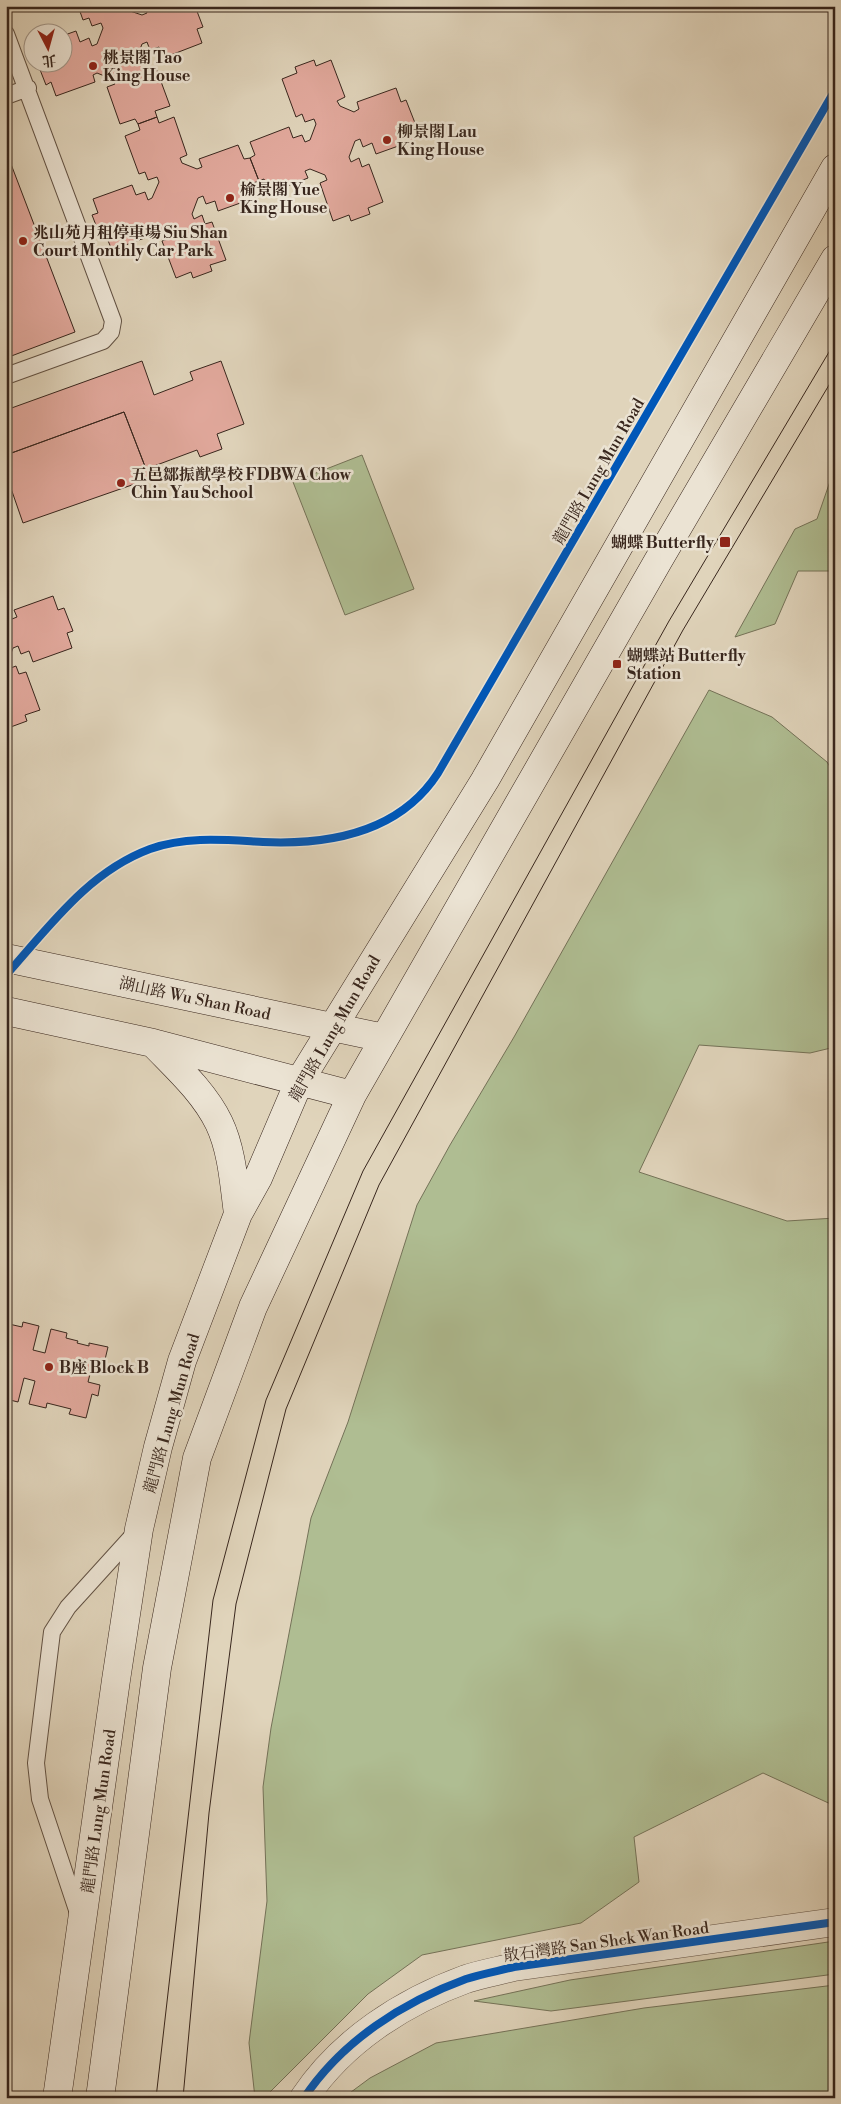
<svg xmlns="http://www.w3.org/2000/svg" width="841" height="2104" font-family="'Libre Bodoni','Noto Serif TC',serif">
	<rect width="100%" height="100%" fill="#e0d4bb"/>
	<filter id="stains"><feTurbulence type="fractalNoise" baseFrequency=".004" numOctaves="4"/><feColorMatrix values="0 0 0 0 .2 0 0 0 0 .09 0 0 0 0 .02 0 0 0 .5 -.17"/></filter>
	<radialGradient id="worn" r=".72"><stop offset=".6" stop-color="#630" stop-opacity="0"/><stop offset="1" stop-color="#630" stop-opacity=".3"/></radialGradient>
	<path fill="#afbd92" stroke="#747258" d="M362 455 414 589 345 615 293 482Z
		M835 467V571H798L775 624 735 637 795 529 817 519Z
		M709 690 772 717 827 762 835 774V1047L810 1053 699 1045 639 1172 787 1221 835 1218V1806L763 1773 634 1837 639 1882 581 1923 422 1955 368 1994 264 2098H255L249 2043 267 1901 263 1787 271 1728 311 1518 348 1422 417 1205 450 1145 514 1037Z
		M835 1941V1974L551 2011 474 2001 570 1980Z
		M835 1985V2098H343L370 2078 436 2043 644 2008Z"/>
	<path fill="#e2a99d" stroke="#38261d" d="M78 6H126L127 10 142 15 147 13 144 6H195L203 27 197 29 202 43 163 58 159 47 150 50 147 42 142 44 136 60 138 65 146 62 149 70 156 68 170 106 155 111 157 117 138 124 135 119 120 124 107 87 115 84 112 79 97 73 93 75 95 82 56 96 51 82 46 85 37 62H62V36L76 31 80 42 89 38 92 46 97 44 103 28 101 23 92 26 89 18 83 20Z
		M314 60 316 66 331 60 345 97 337 101 340 106 354 112 359 109 357 102 396 88 401 102 406 100 415 123 410 126 415 140 376 154 372 143 363 147 360 139 355 141 349 157 351 162 359 158 362 167 369 164 383 202 368 208 370 214 351 221 349 215 333 221 320 183 327 180 325 175 310 169 305 171 308 178 269 193 264 179 259 181 250 158 255 155 250 142 289 127 293 138 302 135 305 142 310 140 316 124 314 119 305 122 302 114 296 117 282 79 297 73 295 67Z
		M157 117 159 123 174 117 187 155 180 158 182 163 197 169 202 167 199 159 238 145 244 159 250 158 259 181 253 183 257 197 218 211 215 201 206 204 203 196 198 198 192 214 194 219 202 215 205 224 212 222 226 260 210 265 212 271 193 278 191 272 176 278 162 241 170 238 168 233 153 227 148 229 150 236 112 250 106 236 101 238 92 215 98 213 93 199 132 185 136 195 145 192 148 200 152 198 159 182 157 177 148 180 145 172 139 174 125 136 140 130 138 124Z
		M6 151 75 332 6 358Z
		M142 361 154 395 193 380 190 372 221 361 244 424 217 434 222 449 200 457 197 450 146 469 124 412 6 455V410Z
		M124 412 146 469 155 466 149 479 23 523 6 474V455Z
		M53 596 58 610 64 608 73 631 67 633 72 648 33 662 29 651 21 654 18 646 13 648 7 664 8 669 16 666 19 674 26 672 40 710 25 715 27 721 8 728 6 723V617L12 619 17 617 14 610Z
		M6 1317 11 1319 9 1324 22 1327 23 1322 39 1326 33 1350 45 1353 51 1329 67 1333 66 1338 78 1341 77 1343 89 1346V1343L108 1347 103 1368 92 1366 88 1382 100 1385 98 1396 92 1394 86 1418 69 1414 71 1409 47 1403 46 1408 29 1404 35 1381 24 1378 18 1402 6 1399Z"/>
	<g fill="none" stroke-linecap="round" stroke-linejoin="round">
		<g stroke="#625244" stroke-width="18">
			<path id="service" d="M6 34 113 321 111 332 103 341 6 376
				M6 96 28 88
				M79 1916 40 1799 36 1763 52 1632 68 1607 136 1532"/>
		</g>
		<g stroke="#625244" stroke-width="29">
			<path id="minor" d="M304 2098C342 2041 403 2002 466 1979 481 1974 498 1971 514 1967L835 1922"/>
		</g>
		<g stroke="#38261d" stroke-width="29">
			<path id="secondary" d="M6 958 384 1038
				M6 1011 153 1043 352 1095
				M153 1043C176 1067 204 1092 219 1123 232 1150 234 1184 238 1214
				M57 2098 116 1680 139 1529 158 1447 182 1361 238 1214 258 1178 299 1082 485 780 835 168
				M100 2098 157 1668 197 1458 253 1307 352 1095 658 561 835 259"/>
		</g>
		<use href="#service" stroke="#ebe3d3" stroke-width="16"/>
		<use href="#minor" stroke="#ebe3d3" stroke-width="28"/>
		<use href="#secondary" stroke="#ebe3d3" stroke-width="28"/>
		<path stroke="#38261d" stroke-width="1" d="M156 2098 213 1600 266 1400 363 1171 669 621 835 342
			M183 2098 209 1813 236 1604 286 1409 379 1185 683 630 835 375"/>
		<g stroke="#ebe3d3" stroke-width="11">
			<path id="cycleway" d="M6 975C49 927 88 872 150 849 187 836 225 840 263 842 329 845 400 832 438 773L835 90
				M304 2098C342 2041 403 2002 466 1979 481 1974 498 1971 514 1967L835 1922"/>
		</g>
		<use href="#cycleway" stroke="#0057b8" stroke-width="8"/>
	</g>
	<g fill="#8f2418" stroke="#ebe3d3" stroke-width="2">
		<circle cx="93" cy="66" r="5"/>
		<circle cx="387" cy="140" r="5"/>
		<circle cx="230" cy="198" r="5"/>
		<circle cx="23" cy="241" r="5"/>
		<circle cx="121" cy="483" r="5"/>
		<rect x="719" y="536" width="12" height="12" rx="2.5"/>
		<rect x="612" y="659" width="10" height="10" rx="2.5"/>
		<circle cx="49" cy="1367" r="5"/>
	</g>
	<g text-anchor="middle" stroke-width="5" stroke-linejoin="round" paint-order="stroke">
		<g font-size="16" font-weight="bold" fill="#38261d" stroke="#ebe3d3" text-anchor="start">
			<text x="103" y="63">桃景閣 Tao<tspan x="103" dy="18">King House</tspan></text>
			<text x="397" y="137">柳景閣 Lau<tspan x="397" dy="18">King House</tspan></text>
			<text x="240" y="195">榆景閣 Yue<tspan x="240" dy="18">King House</tspan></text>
			<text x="33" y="238">兆山苑月租停車場 Siu Shan<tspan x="33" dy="18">Court Monthly Car Park</tspan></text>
			<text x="131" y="480">五邑鄒振猷學校 FDBWA Chow<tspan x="131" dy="18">Chin Yau School</tspan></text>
			<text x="714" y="548" text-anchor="end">蝴蝶 Butterfly</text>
			<text x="627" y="661">蝴蝶站 Butterfly<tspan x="627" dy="18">Station</tspan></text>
			<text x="59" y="1373">B座 Block B</text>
		</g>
		<g font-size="16" fill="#38261d" stroke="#ebe3d3">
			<text transform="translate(598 471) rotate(-60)" y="6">龍門路 Lung Mun Road</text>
			<text transform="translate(195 998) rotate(12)" y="6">湖山路 Wu Shan Road</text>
			<text transform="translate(334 1028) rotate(-60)" y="6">龍門路 Lung Mun Road</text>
			<text transform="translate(171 1413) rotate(-74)" y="6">龍門路 Lung Mun Road</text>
			<text transform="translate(98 1811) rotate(-82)" y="6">龍門路 Lung Mun Road</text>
			<text transform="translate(606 1941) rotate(-8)" y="6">散石灣路 San Shek Wan Road</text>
		</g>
	</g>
	<rect width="841" height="2104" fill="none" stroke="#e0d4bb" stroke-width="25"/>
	<rect x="8" y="8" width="826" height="2089" fill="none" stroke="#38261d" stroke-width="2.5"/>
	<rect x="12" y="12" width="816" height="2079" fill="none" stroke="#38261d"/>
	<g transform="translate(48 48) rotate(174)"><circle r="24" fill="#ebe3d3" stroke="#a3978a"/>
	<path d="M0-4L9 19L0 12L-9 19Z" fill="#8f2418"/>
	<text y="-8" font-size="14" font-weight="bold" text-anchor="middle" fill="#38261d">北</text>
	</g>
	<rect width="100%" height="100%" filter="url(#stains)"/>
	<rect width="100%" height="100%" fill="url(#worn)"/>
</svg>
